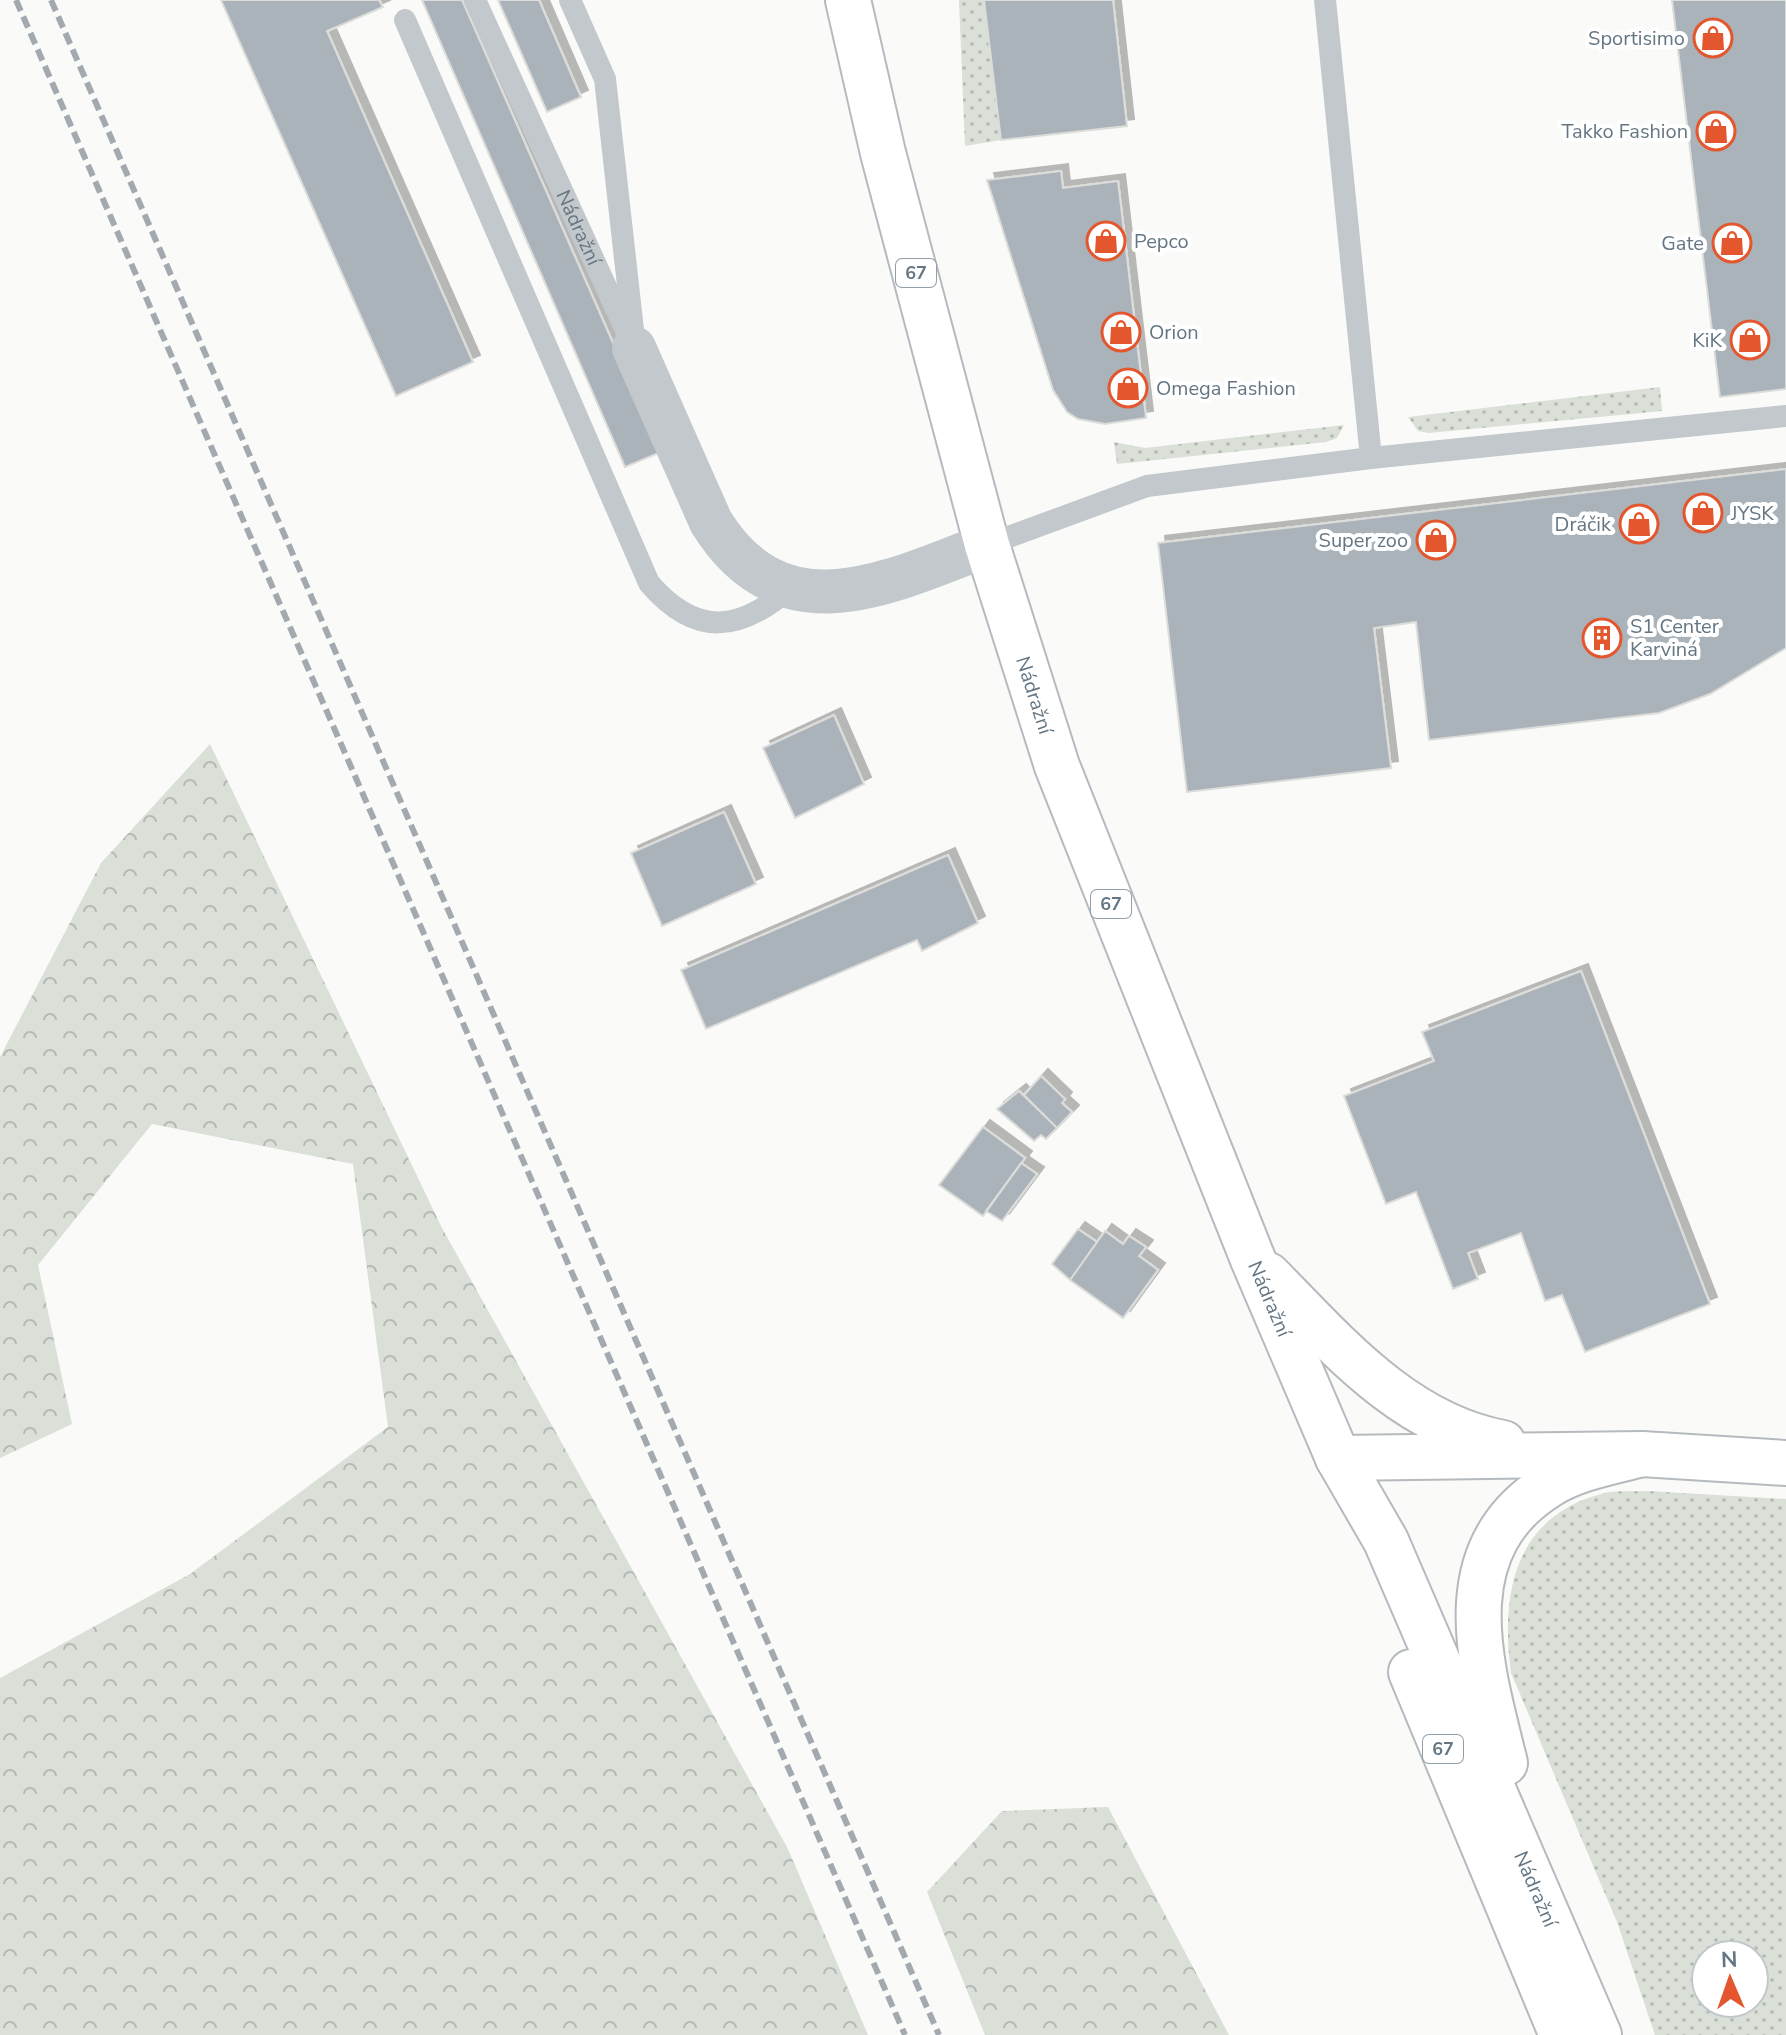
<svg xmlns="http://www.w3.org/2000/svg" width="1786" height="2035" font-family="'Nunito Sans',sans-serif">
	<defs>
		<pattern id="grass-dots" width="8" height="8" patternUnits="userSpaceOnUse" patternTransform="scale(2)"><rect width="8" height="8" fill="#dadfd7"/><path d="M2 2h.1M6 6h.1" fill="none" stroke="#b4b9b4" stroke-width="1.8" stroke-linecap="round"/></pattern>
		<pattern id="forest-crowns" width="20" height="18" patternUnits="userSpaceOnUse" patternTransform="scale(2)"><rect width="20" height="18" fill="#dadfd7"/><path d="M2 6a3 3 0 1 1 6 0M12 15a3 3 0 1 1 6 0" fill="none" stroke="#b4b9b4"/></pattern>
		<filter id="shadow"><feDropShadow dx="7" dy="-7" stdDeviation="0" flood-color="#0004"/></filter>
	</defs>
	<rect width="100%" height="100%" fill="#fafaf8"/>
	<path fill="url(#grass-dots)" fill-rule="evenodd" d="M959 0H984L1001 140 965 146Z
		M1660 387 1662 411 1429 433 1418 431 1408 417Z
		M1344 425 1337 438 1326 442 1117 464 1114 442 1145 448Z
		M1648 1491 1786 1499V2035H1655L1617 1922 1511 1673C1500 1592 1515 1515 1605 1493 1618 1490 1634 1492 1648 1491ZM1706 1955H1754V2003H1706Z"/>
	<path fill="url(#forest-crowns)" d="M210 744 442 1228 788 1849 868 2035H0V1678L190 1574 388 1427 353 1164 152 1124 38 1265 72 1424 0 1458V1057L101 863Z
		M1108 1807 1229 2035H985L927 1892 1002 1811Z"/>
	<path fill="#aab3b9" stroke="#dcdcda" stroke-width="2" filter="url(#shadow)" d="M221 0H379L383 7 327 31 473 362 396 396Z
		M422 0H462L661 452 625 467Z
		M498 0H539L581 97 547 112Z
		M984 0H1113L1127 126 1001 140Z
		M1672 0H1786V389L1720 397Z
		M1061 171 1063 188 1118 181 1146 418 1105 424 1078 419 1067 412 1053 390 987 180Z
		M1786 469V648L1710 694 1659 713 1429 740 1416 622 1374 628 1391 768 1187 792 1158 543Z
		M834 715 864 784 795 818 763 748Z
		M724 812 756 884 662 926 631 853Z
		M948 855 978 923 922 951 917 940 706 1029 681 970Z
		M1581 971 1710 1304 1585 1352 1562 1295 1545 1301 1521 1233 1468 1253 1478 1279 1453 1289 1416 1192 1386 1204 1344 1096 1434 1061 1422 1032Z
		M1041 1076 1065 1099 1062 1103 1072 1112 1057 1128 1024 1095Z
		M1019 1091 1057 1128 1046 1139 1041 1135 1034 1141 997 1109Z
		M983 1127 1025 1158 983 1216 939 1185Z
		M1021 1163 1037 1174 1002 1221 986 1211Z
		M1078 1229 1097 1242 1070 1280 1052 1264Z
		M1105 1231 1123 1244 1129 1236 1146 1247 1139 1256 1158 1270 1123 1318 1070 1280Z"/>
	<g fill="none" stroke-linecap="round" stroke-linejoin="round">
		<g stroke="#b5babe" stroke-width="48">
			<g id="primary">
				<path id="s2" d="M848 0 883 153 987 545 1057 766 1252 1257 1338 1458 1386 1541 1599 2035"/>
				<path d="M1268 1275C1336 1344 1404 1425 1503 1443"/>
				<path d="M1338 1458 1642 1454 1786 1463"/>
				<path d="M1411 1672 1562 2035"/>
				<path d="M1505 1763C1481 1666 1444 1550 1549 1485 1576 1468 1612 1462 1642 1454"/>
			</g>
		</g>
		<g stroke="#c3c8cc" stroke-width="22">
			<path id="s1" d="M475 0 634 348"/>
			<path d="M570 0 605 79 633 330"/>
			<path d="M1325 0 1371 458"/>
			<path d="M405 20 649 583C696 638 741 632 792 586"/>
			<path d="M987 545 1147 486 1371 458 1786 416"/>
		</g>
		<path stroke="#c3c8cc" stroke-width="44" d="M634 348 711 522C783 638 889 582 987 545"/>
		<use href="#primary" stroke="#fff" stroke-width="44"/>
		<path stroke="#a2aab0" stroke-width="6" stroke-dasharray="12 6" stroke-linecap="butt" d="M16 0 905 2035
			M51 0 939 2035"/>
	</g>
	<defs>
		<g id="shop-ring" transform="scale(2)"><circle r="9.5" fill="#fff" stroke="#e4572e" stroke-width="1.5"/><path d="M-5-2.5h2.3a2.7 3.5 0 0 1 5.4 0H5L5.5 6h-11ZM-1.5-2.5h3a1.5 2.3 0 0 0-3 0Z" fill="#e4572e"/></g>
		<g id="building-ring" transform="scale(2)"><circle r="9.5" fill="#fff" stroke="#e4572e" stroke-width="1.5"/><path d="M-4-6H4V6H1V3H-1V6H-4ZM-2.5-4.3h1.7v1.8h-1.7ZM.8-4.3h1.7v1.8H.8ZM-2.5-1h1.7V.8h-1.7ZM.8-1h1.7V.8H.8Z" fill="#e4572e"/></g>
	</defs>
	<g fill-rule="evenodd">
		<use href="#shop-ring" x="1713" y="38"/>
		<use href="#shop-ring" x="1716" y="131"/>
		<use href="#shop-ring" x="1106" y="241"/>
		<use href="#shop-ring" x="1732" y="243"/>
		<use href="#shop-ring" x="1121" y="332"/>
		<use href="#shop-ring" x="1750" y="340"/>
		<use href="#shop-ring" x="1128" y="388"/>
		<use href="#shop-ring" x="1703" y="513"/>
		<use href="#shop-ring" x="1639" y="524"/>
		<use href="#shop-ring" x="1436" y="540"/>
		<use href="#building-ring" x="1602" y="638"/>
	</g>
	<g text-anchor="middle" stroke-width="8" stroke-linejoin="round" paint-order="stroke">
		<g fill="#fff" stroke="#939fa8" stroke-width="2">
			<rect x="896" y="259" width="40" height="28" rx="6"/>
			<rect x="1091" y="890" width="40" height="28" rx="6"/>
			<rect x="1423" y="1735" width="40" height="28" rx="6"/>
		</g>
		<g font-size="18" font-weight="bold" fill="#657683">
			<text x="916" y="279">67</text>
			<text x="1111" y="910">67</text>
			<text x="1443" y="1755">67</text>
		</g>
		<g font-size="20" fill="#657683" stroke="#fff" text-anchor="end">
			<text x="1685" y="45">Sportisimo</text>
			<text x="1688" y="138">Takko Fashion</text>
			<text x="1134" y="248" text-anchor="start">Pepco</text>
			<text x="1704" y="250">Gate</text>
			<text x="1149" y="339" text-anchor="start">Orion</text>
			<text x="1722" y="347">KiK</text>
			<text x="1156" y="395" text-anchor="start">Omega Fashion</text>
			<text x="1731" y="520" text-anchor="start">JYSK</text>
			<text x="1611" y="531">Dráčik</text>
			<text x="1408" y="547">Super zoo</text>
			<text x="1630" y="633" text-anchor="start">S1 Center<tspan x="1630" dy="23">Karviná</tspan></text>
		</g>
		<g font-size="20" fill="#657683" stroke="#fff">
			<text dy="7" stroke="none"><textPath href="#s1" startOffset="250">Nádražní</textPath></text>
			<text dy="7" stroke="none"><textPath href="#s2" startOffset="720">Nádražní</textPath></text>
			<text dy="7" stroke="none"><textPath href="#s2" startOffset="1368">Nádražní</textPath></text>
			<text dy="7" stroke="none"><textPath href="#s2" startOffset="2016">Nádražní</textPath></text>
		</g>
	</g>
	<g transform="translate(1730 1979) rotate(358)"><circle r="38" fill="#ffffff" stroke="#c1c8cd" stroke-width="2"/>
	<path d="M0-6L14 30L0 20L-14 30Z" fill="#e4572e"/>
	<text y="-12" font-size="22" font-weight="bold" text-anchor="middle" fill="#657683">N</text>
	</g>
</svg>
